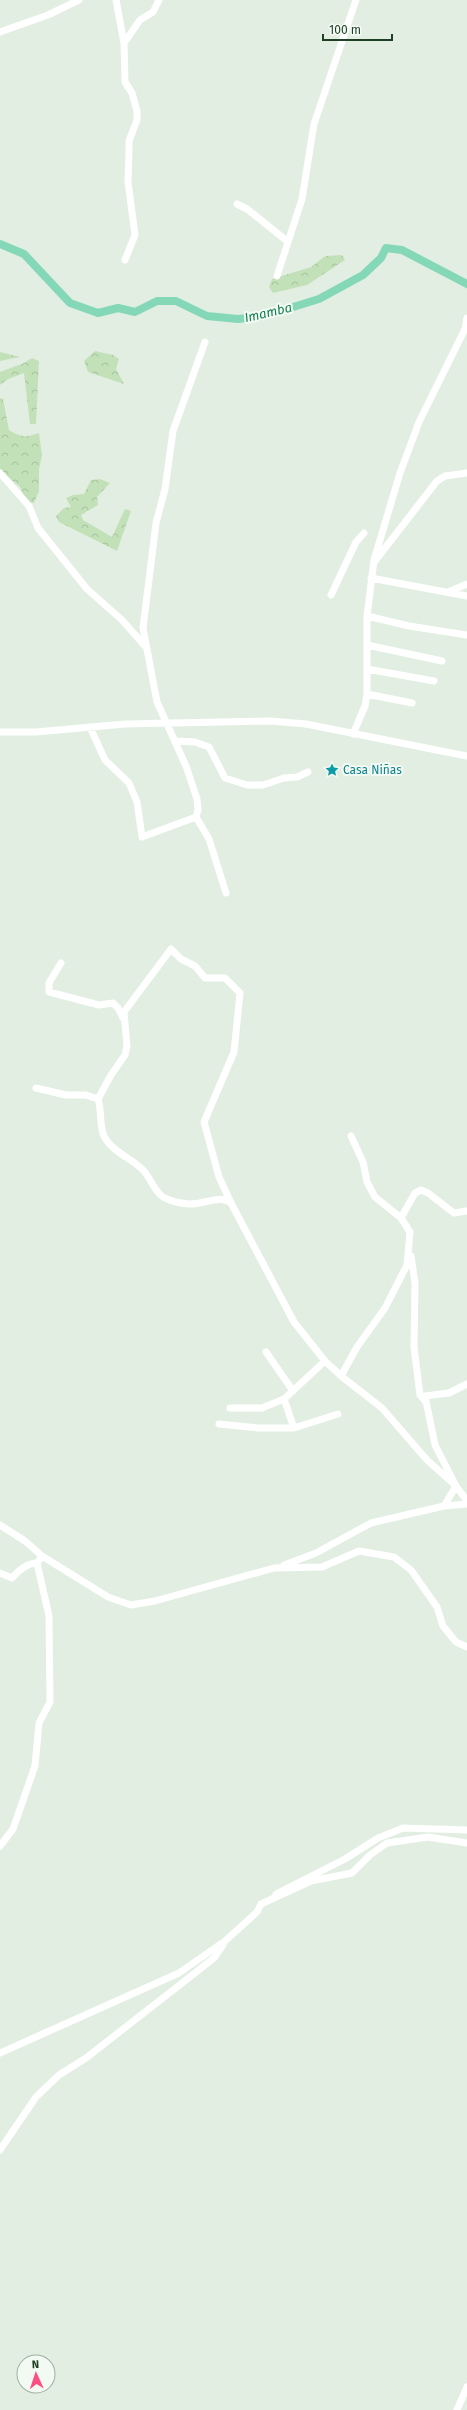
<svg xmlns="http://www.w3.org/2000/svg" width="467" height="2410" font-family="'Fira Sans',sans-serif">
	<defs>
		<pattern id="forest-crowns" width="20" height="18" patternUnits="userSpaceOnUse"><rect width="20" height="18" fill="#c3e1b8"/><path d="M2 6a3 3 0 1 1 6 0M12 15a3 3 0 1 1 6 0" fill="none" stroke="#a7c29e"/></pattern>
	</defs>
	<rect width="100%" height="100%" fill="#e2eee2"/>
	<path fill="url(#forest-crowns)" d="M342 255 345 260 307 285 273 293 269 287 272 279 311 267 325 256Z
		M95 351 113 355 119 359 116 369 124 384 88 372 84 361Z
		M0 352 20 357 0 361Z
		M32 358 39 361 36 424H30L24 373 8 379 0 385V372L24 363Z
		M0 398 3 399 9 430C20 437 26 438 39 433L42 456 39 469V491L34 503 27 502 20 487 0 470Z
		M100 479 110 483 97 497 98 505 81 515 83 520 112 537 125 509 131 511 117 551 59 522 56 516 64 508 71 507 66 498 73 495 84 494 91 480Z"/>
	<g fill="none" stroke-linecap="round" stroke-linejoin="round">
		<path stroke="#84d8b8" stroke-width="8" d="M0 244 24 254 70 303 98 313 118 308 135 312 157 301H176L207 316 238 319 264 316 319 299 363 275 381 258 386 248 402 250 467 284"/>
		<path stroke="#fff" stroke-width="7" d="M116 0 124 43
			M0 32 48 15 79 0
			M237 204 247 209 287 241
			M125 260 135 235 128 182 129 150V141L137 120V111L132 93 125 82 124 43 140 20 153 12 159 0
			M277 276 302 199 314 124 356 0
			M205 342 173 431 165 489 156 523 143 628 157 702 186 766 197 799 198 810 196 817 209 839 226 893
			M0 473 29 506 38 528 87 589 122 620 145 646
			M375 561 437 481 445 476 467 473
			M371 578 467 596
			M448 592 467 584
			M331 595 356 542 364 533
			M367 616 409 626 467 635
			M367 645 442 661
			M367 669 434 681
			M367 694 412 703
			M90 727 105 760 129 783 137 802 142 837 196 817
			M0 732H36L125 724 271 721 306 724 467 756
			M353 734 365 706 367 694V616L374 560 400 473 419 422 465 329 467 318
			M175 741 195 742 209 747 225 778 247 785H263L284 778 297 777 308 772
			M61 963 49 983V992L99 1005 113 1003 118 1008 123 1018
			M36 1088 66 1095H86L98 1099
			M231 1203 219 1177 204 1122 234 1052 240 993 225 978H205L195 966 181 959 171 949 124 1012 127 1046 125 1055 111 1075 98 1099C102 1111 99 1125 104 1136 111 1151 131 1158 143 1170 151 1178 153 1190 163 1197 172 1202 179 1203 189 1204 203 1205 219 1194 231 1203L294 1322 325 1361 341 1376 382 1408 427 1460 456 1486 467 1501
			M401 1218 415 1193 421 1190 428 1193 454 1213 467 1211
			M411 1256 415 1283 414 1347 420 1395 425 1401
			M266 1352 293 1391
			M341 1376 357 1347 385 1308 407 1265 410 1232 401 1218 375 1197 367 1182 363 1162 351 1136
			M230 1408H262L284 1399 325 1361
			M219 1424 258 1428H294L284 1399
			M294 1428 338 1414
			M444 1506 456 1486 435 1445 425 1396 449 1393 467 1384
			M0 1525 25 1541 42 1556 108 1597 131 1605 155 1601 274 1568 322 1567 359 1551 394 1557 411 1570 437 1607 443 1626 456 1642 467 1647
			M284 1565 316 1553 371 1523 444 1506 467 1504
			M0 1573 12 1578C19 1570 27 1563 37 1563
			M0 1846 13 1829 35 1766 39 1723 50 1702 49 1616 37 1563 42 1556
			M276 1894 345 1859 378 1838 403 1828 467 1830
			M0 2053 179 1973 225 1941 257 1912 261 1904 311 1881 352 1873 370 1855 387 1843 428 1837 467 1843
			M0 2150 36 2097 59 2075 86 2058 186 1980 214 1958 223 1945
			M457 2410 467 2387"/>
	</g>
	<defs>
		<g id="sight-bare" transform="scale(1.08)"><path d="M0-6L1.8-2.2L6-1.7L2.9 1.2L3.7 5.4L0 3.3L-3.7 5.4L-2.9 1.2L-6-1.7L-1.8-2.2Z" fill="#0f9aa8" stroke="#f3faf3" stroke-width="2.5" paint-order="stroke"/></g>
	</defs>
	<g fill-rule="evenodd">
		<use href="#sight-bare" x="332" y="770"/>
	</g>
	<g text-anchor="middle" stroke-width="4" stroke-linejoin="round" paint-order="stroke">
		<g font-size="12" fill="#0d838f" stroke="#f3faf3" text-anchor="start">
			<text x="343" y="774">Casa Niñas</text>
		</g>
		<g font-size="13" font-style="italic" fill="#137d56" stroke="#f3faf3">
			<text transform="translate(268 312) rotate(-13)" y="5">Imamba</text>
		</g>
	</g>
	<g transform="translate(36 2374) rotate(357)"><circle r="19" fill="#f3faf3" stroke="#9fb0a1"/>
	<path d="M0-3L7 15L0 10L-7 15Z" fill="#ff4e81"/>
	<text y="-6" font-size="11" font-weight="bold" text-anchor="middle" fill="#204026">N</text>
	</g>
	<path d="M323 34v6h69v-6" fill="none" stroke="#204026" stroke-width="2"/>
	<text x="329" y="34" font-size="12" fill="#204026" stroke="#f3faf3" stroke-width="3" paint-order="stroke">100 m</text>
</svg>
